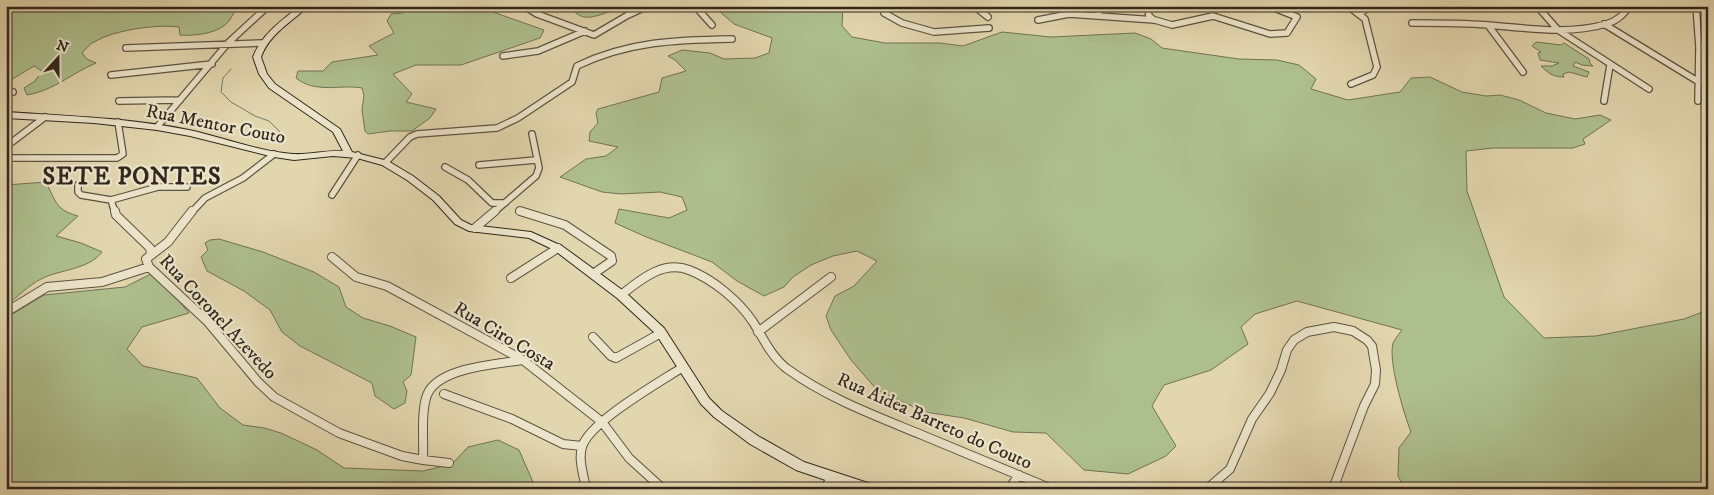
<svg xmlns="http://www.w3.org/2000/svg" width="1714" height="495" font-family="'IM FELL DW Pica',serif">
	<rect width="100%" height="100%" fill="#e2d6ae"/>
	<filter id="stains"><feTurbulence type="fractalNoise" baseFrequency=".004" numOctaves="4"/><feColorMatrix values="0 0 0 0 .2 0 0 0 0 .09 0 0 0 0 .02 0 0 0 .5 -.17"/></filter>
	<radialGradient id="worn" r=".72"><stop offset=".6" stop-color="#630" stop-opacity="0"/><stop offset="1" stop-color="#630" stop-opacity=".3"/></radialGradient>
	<path fill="#aebf8e" stroke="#707355" d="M6 6H241C234 11 233 15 229 21 218 34 195 36 180 35L179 27C156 24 114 30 94 42 89 44 86 49 82 53L87 59 96 63C70 74 55 90 27 95L24 88 35 81 42 71 34 66 6 83Z
		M420 6H476L544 30 540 38 461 65H416L393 74 412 94 406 102 436 109 430 118 412 131H390L368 134 365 131 362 110 364 95 362 88C340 84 316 94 296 78L298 71H323L332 62 378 55 369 46 394 33 387 21 391 14 402 13Z
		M570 6H641C633 10 622 9 613 11 596 15 582 25 570 6Z
		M725 6H843L842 26 852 37 885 43H940L963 46 1002 32 1051 37 1135 33 1151 39 1162 48 1239 59 1277 60 1299 65 1316 79 1311 89 1348 100 1400 92 1411 78 1430 77 1462 92 1486 96 1500 95 1519 100 1546 113 1575 119 1600 115 1611 120 1583 139 1585 144 1573 148H1493L1466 151 1467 191 1504 297 1544 338 1596 336 1684 319 1708 310V489H1405L1398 476 1399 448 1411 432C1404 414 1388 362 1393 343 1395 339 1399 334 1402 330L1297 301 1255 314 1241 327 1248 344 1211 370 1164 385 1152 406 1176 446 1166 456 1128 474 1084 470 1046 433 1013 432 964 418 925 412 877 390 851 360 831 330 826 316 835 296 854 286 877 261 857 251 833 256 811 265 793 277 784 287 764 296 737 281 712 262 644 236 615 223 619 209 669 218 687 210 682 197 660 192 621 194 602 192 560 177 586 159 606 156 618 147 589 141 590 132 598 123 596 113 598 109 659 92 662 78 686 71 675 60 668 56 682 50 710 53 724 59 755 58 769 53 772 38 734 24 720 12Z
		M1536 42 1561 45 1564 43 1589 59 1590 63 1593 66 1582 65 1575 62 1573 66 1589 72 1587 77 1569 72 1563 74 1564 77C1553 77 1548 73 1541 66H1552L1559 63 1540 60 1538 53 1541 52 1532 46Z
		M46 182C56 202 56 210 78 216L56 236 81 243 102 252C88 270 61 269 41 279 29 285 17 297 6 306V185Z
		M219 239 263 252 314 272 339 287 346 307 363 318 390 326 416 337 411 375 403 382 407 391 405 403 394 409 375 396 372 383 300 346 282 332 270 310 244 291 207 271 201 257 208 250 205 243 210 240Z
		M155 272 189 313 142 327 127 349 143 366 197 378 220 408 243 425 264 428 281 433 317 450 344 468 423 471 452 464 468 447 498 440 519 450 536 489H6V318L44 295 125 287Z"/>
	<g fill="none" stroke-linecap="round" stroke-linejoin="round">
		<path stroke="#6e7f6e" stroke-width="1" d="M231 69 223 78 221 92 231 102 255 116 269 121 283 135"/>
		<g stroke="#5d5340" stroke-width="8">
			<path id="street-far1" d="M524 6 537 14 594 35 628 15 648 6
				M695 6 712 25
				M896 6 886 8 884 13 902 23 934 32 989 28
				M974 6 988 17
				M1097 6 1099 16
				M1147 6 1149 16 1154 20
				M1348 6 1365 19 1377 67 1373 75 1351 84
				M1537 6 1558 30 1649 89
				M1696 6 1699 47 1698 101
				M1359 14 1371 6
				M1038 20 1069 14 1155 20 1172 25 1213 16 1270 34 1287 33 1297 17 1269 6
				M1412 23C1437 23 1463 23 1488 25 1526 28 1569 35 1606 24 1617 21 1623 15 1630 6
				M1604 24 1699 82
				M1488 25 1523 72
				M126 48 263 43
				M503 56 538 51 585 31
				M111 75 212 64
				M6 93 13 92
				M119 101 180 100
				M1604 101 1610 65
				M157 127 228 43 268 6
				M12 142 45 117
				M6 158H117L123 154 118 122
				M385 163 410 137 417 134 497 128 518 118 572 82 577 66C629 41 676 40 732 39
				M479 165 536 160
				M445 167 468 180 492 203H505
				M78 185V192L81 195 111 200 115 213
				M332 195 358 155
				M111 200 158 187H187
				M519 211 524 213
				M191 213 205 198 243 178 274 154
				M493 213 536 176 539 168 532 134"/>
		</g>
		<g stroke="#5d5340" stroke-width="10">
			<path id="street" d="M115 211 116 215 150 248 151 254
				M192 211 168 242 146 259 149 267 207 321 258 382 274 397 339 433 402 456 423 460C424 443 420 405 429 391 444 367 498 364 523 360
				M520 211 565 225 611 256 612 261 593 274
				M475 228 495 211
				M332 257 356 277 387 286 523 360 602 422 629 458 663 489
				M511 278 558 248
				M621 295C640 280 663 260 689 270 713 279 739 301 753 322 763 338 771 356 786 368 827 398 876 416 922 435 966 453 1009 471 1052 489
				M6 312 47 287 102 282 149 267
				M758 332 831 277
				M593 337 611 356 616 358 661 333
				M444 394 512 419 563 444 582 446
				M423 460 449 463
				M586 489C584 476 578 460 582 447 589 422 660 382 683 367
				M824 489 832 477
				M1009 489 1019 475
				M1207 489 1230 469 1252 419 1270 393 1281 370 1287 350 1294 340 1307 332 1334 327 1353 331 1367 340 1372 346 1376 370 1375 384 1364 406 1333 489"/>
		</g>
		<g stroke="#31271c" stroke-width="2">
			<path id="secondary" d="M300 6H308C291 23 270 33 261 57L267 74 275 84 340 129 352 152 388 161 413 176 439 196 461 220 471 225 531 232 562 246 625 292 664 328 709 398 722 411 758 436 804 462 874 485 875 489H852L796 470 750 444 714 417 701 404 656 334 617 298 554 250 529 238 469 231 455 224 433 200 407 180 382 165 357 158 333 156 294 160 274 157 190 136 157 130 94 123 6 118V112C67 116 129 118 189 130 222 137 260 152 293 154 310 155 326 150 343 151L333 132 269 88 259 74 253 57C262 34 281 21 300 6Z"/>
		</g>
		<use href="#street-far1" stroke="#ece4ca" stroke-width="5.5"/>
		<use href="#street" stroke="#ece4ca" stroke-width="8"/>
		<use href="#secondary" fill="#ece4ca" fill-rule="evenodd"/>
	</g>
	<g text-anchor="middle" stroke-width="4.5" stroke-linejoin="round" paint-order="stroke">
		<g font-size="19" fill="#31271c" stroke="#ece4ca">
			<text transform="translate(216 123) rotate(11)" y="7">Rua Mentor Couto</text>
			<text transform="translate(219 316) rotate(47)" y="7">Rua Coronel Azevedo</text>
			<text transform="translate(505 335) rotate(31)" y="7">Rua Ciro Costa</text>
			<text transform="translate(935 420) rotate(24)" y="7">Rua Aidea Barreto do Couto</text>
		</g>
		<g font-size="24" font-weight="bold" letter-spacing="1" fill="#31271c" stroke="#ece4ca">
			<text x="132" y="184">SETE PONTES</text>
		</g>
	</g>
	<rect width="1714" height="495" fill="none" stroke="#e2d6ae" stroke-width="25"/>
	<rect x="8" y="8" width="1699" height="480" fill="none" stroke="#31271c" stroke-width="2.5"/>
	<rect x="12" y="12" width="1689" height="470" fill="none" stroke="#31271c"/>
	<g transform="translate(58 58) rotate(21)" stroke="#ece4ca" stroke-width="4" paint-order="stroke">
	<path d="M0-4L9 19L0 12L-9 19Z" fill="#31271c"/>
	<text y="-8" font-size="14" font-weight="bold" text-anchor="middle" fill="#31271c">N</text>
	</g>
	<rect width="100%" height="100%" filter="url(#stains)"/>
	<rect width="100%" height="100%" fill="url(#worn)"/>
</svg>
